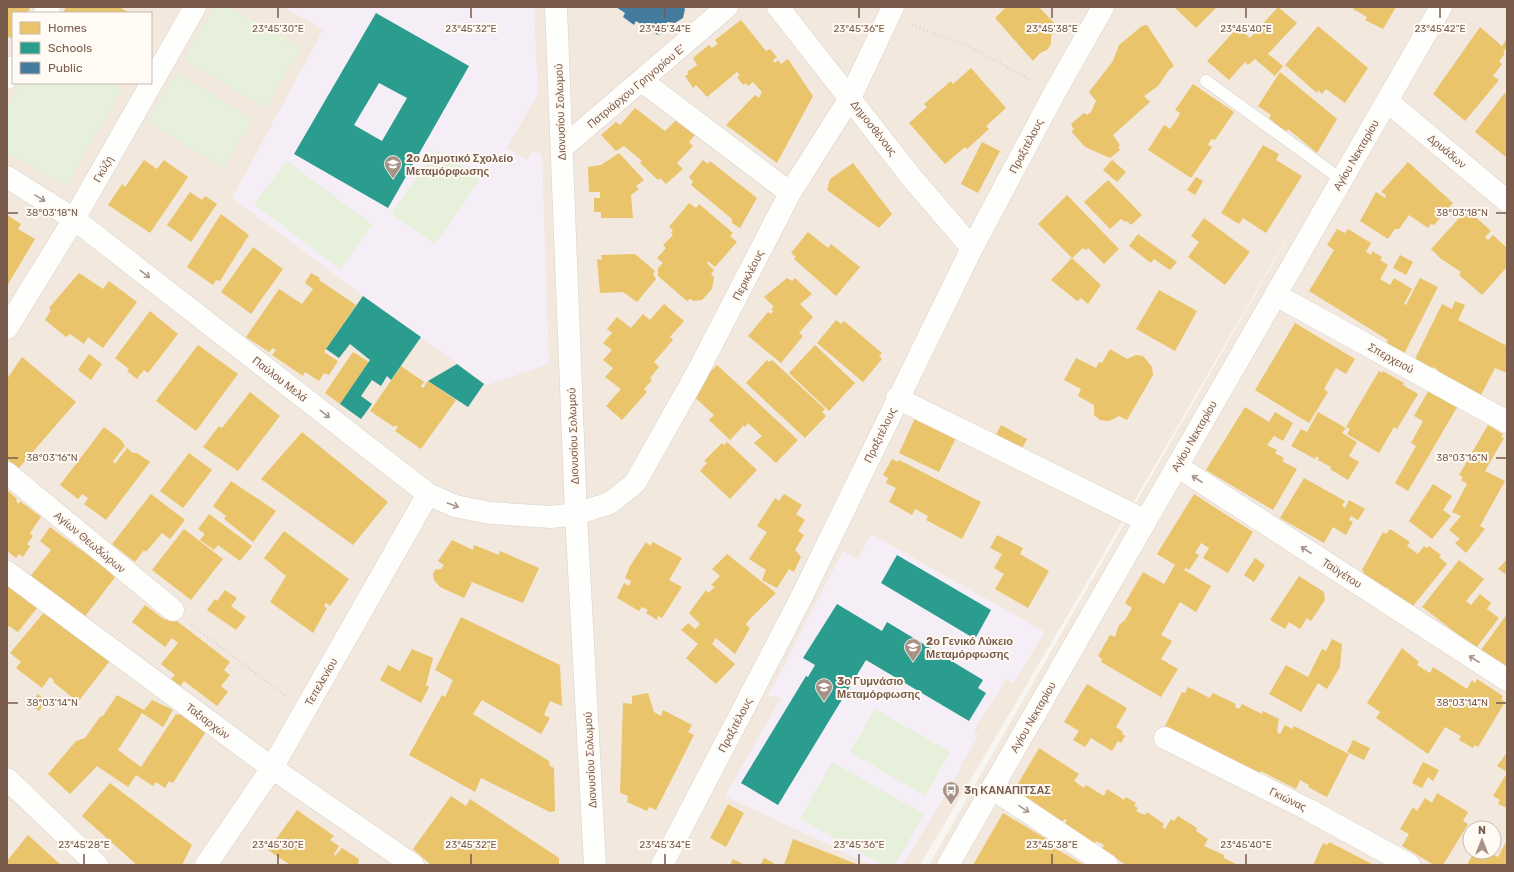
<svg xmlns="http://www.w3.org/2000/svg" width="1514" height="872" font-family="Rubik,sans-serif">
	<rect width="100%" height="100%" fill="#f9f5f0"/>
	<path fill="#f2e8de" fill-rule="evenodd" d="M7 7H1507V865H929L1331 162 1076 601 920 865H7ZM13 13H151V83H13ZM1470 828H1494V852H1470Z"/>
	<path fill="#f6eef6" d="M284 7H534L538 94 507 148 527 160 533 151 542 154 549 364 487 385 363 296 232 198 323 30Z
		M871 534 1045 632 1013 684 1006 679 973 732 979 735 961 764 960 771 903 865H871L725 796 781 698 768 696 843 551 858 559Z"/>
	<path fill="#e7f0db" d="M214 7H230L301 48 266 108 183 60Z
		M176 73 253 119 224 168 146 121Z
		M20 83H111L122 90 66 186 7 152V106Z
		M437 150 480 180 435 244 391 214Z
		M287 161 373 225 340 269 254 204Z
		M875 709 950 752 925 796 850 752Z
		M832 762 924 814 895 865H883L800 819Z"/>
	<path fill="#e9c46a" d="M7 7H31L27 13H13V39L7 36Z
		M66 7H119L130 13H63Z
		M1006 7H1039L1057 26 1051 37V44L1047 50 1040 53 1033 61 995 18Z
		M1174 7H1217L1196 28Z
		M1278 7 1297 23 1268 54 1283 66 1275 76 1255 59 1248 65 1245 62 1229 80 1207 61 1238 27 1250 38Z
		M1355 7H1396L1383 29 1365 20 1367 17 1353 9Z
		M741 20 766 51 770 49 777 57 773 60 775 63 778 60 781 64 788 59 813 96 777 163 726 125 755 95 759 98 762 92 753 82 748 86 746 83 743 85 737 77 740 75 737 72 707 97 696 85 693 88 685 76 689 74 687 72 697 65 693 58 709 45 712 48 718 44 715 40Z
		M1147 25 1174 66 1169 70 1158 86 1144 96 1150 102 1113 135 1120 145 1118 147 1120 150 1110 158 1085 147 1071 131 1074 130 1071 124 1084 113 1087 115 1091 112 1096 101 1089 92 1113 61 1119 45 1142 26Z
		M1318 26 1368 68 1345 103 1326 89 1322 94 1318 90 1317 93 1285 65Z
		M1480 27 1502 46 1507 38V49L1506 48 1503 53 1505 54 1499 61 1502 64 1493 76 1499 80 1465 121 1433 94Z
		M971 68 1006 108 986 126 989 129 967 149 965 147 945 164 909 123 927 107 924 104 951 81 953 84Z
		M1280 72 1337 119 1317 153 1288 129 1286 132 1269 118 1271 115 1258 106Z
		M1193 84 1234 112 1215 140 1212 139 1210 141 1208 145 1212 147 1191 178 1148 150 1164 125 1170 129 1177 119 1180 113 1175 110Z
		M1507 92V158L1475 132 1504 94Z
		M635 108 665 131 677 119 696 134 689 142 693 146 677 163 683 169 666 184 660 178 658 180 640 163 642 161 624 146 616 151 601 135 616 122 620 125Z
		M982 142 1000 151 978 193 961 184Z
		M1263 145 1279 154 1276 160 1302 176 1266 233 1243 218 1239 224 1221 213Z
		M619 153 644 180 636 186 639 189 631 195 633 218H601V212H594V198H600V192H589L588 167 601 165Z
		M144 160 157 169 164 160 188 177 150 233 108 205 122 184 125 187Z
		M703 160 708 164 710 161 757 198 740 228 732 223V219L691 185 693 182 689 177Z
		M1112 160 1126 172 1117 182 1103 170Z
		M1408 162 1453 203 1434 225 1431 224 1428 228 1409 215 1399 229H1395L1388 239 1360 221 1376 192 1385 198 1386 195 1381 192Z
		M853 163 892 214 879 228 827 190 830 179Z
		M1196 177 1203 181 1195 195 1187 190Z
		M1108 180 1142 215 1131 225 1127 221 1125 222 1121 219 1110 229 1084 202Z
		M190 192 202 200 205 196 217 204 191 242 167 225Z
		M1067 195 1119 249 1104 264 1088 248 1086 250 1083 248 1072 258 1038 224Z
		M689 203 696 208 699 204 733 233 730 236 737 242 715 267 708 261 707 263 714 270 711 274 714 277 712 289 702 300 694 301 690 299 687 301 658 276V268L663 263 657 258 666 248 663 245 673 235 671 233 673 230 669 227Z
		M1469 211 1491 231 1485 237 1488 240 1493 235 1507 248V267L1482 295 1459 275 1461 272 1458 270 1441 259 1431 249 1461 216 1463 218Z
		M221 214 249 235 220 281 216 280 213 285 187 267Z
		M7 215 21 224 18 229 35 239 7 286Z
		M1204 218 1250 252 1225 285 1188 257 1199 242 1191 236Z
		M1337 229 1345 233 1348 229 1371 243 1366 252 1371 255 1372 251 1382 257 1380 260 1388 265 1380 279 1390 285 1394 278 1412 289 1404 304 1406 305 1420 278 1438 287 1404 354 1385 345 1388 340 1309 291 1334 250 1327 245Z
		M808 232 828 248 831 244 860 267 836 296 794 259 796 257 791 253Z
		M1138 234 1177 262 1170 270 1154 259 1151 263 1129 246Z
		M253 247 283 269 251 314 221 292Z
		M635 254 655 271 653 274 656 279 637 302 623 292 600 293 597 259 602 260 601 255Z
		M1400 255 1413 262 1406 275 1393 268Z
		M1072 258 1101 285 1088 304 1081 298 1077 301 1051 280Z
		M79 273 103 289 109 281 137 302 103 348 88 337 84 344 70 334 66 337 45 320 51 310 49 308Z
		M311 273 320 278 319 280 356 305 324 352 338 361 329 375 324 373 319 381 305 372 303 376 272 355 276 350 273 348 269 352 246 337 279 289 302 304 313 289 305 283Z
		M787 278 792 281 795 278 812 294 800 304 813 317 799 333 803 336 781 363 748 336 768 312 771 314 773 311 771 309 774 307 764 297Z
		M1159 290 1197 311 1175 351 1136 329Z
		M1455 301 1465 305 1458 320 1505 345 1507 340V373L1495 368 1480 397 1436 374 1438 370 1435 368 1431 367 1430 369 1414 361 1442 304 1452 309Z
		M664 304 684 321 670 337 673 340 654 362 659 367 650 378 652 380 644 389 647 392 622 420 606 406 621 389 605 377 613 368 603 360 612 350 603 343 612 333 607 329 617 317 631 328 643 314 650 320Z
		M150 311 178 334 148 373 144 370 137 379 127 371 129 369 115 358Z
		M836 320 841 324 844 321 882 353 879 356 882 359 863 382 817 343Z
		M1295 323 1355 359 1346 374 1336 368 1324 389 1328 392 1309 423 1255 390Z
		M198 345 238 374 196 431 156 401Z
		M815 345 855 383 829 411 789 373Z
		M1110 349 1127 359 1136 355 1143 356 1152 367 1153 375 1127 420 1119 416 1109 421 1100 420 1094 415V405L1078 396 1081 389 1064 380 1076 358 1096 368 1099 362 1102 363Z
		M353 352 369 362 340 404 325 393Z
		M89 354 102 364 91 380 78 370Z
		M22 357 76 402 18 469 7 459V379Z
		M767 360 769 362 772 360 825 409 822 412 826 416 805 438 746 383Z
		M717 365 798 440 776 463 754 443 762 436 748 423 745 427 744 425 730 440 709 420 714 415 690 393Z
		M401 366 424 382 421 386 423 388 428 381 456 400 421 449 395 431 398 427 395 425 394 427 370 411Z
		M1379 371 1382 373 1383 371 1404 383 1403 385 1418 394 1397 429 1394 427 1379 453 1347 434 1350 429 1346 427Z
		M1430 388 1459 404 1408 491 1395 483 1416 446 1411 443 1423 421 1414 416Z
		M250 392 280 416 238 471 203 447 219 426 222 428Z
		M1245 407 1269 422 1275 412 1293 423 1283 441 1274 436 1267 445 1277 450 1275 453 1284 458 1282 461 1297 469 1273 510 1206 470Z
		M1318 412 1346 428 1342 433 1357 442 1349 456 1359 462 1348 480 1330 469 1331 467 1318 460 1319 458 1316 456 1315 459 1291 446 1301 429 1307 432Z
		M916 416 957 436 939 472 899 453Z
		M1001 425 1027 439 1020 452 994 438Z
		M1488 425 1503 434 1501 437 1504 438 1485 471 1505 481 1480 526 1485 529 1466 553 1455 543 1460 539 1449 530 1461 516 1452 512 1467 484 1461 480 1463 477 1459 475Z
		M104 427 121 440 125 446 113 461 115 464 127 448 133 453H137L150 462 106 520 84 504 88 498 82 494 78 499 60 485Z
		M302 432 388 502 353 545 261 479Z
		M727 442 757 470 730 499 700 471 707 463 704 461 722 443 724 445Z
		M189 453 212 470 183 508 160 491Z
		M892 459 898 462 899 460 981 502 962 539 926 520 928 516 915 509 912 515 889 502 896 488 886 483 888 478 883 475Z
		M1304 478 1345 501 1342 506 1345 508 1349 500 1365 509 1358 520 1351 516 1349 520 1353 522 1346 535 1333 527 1324 543 1280 518Z
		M231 481 276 511 253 542 224 519 226 516 213 506Z
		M1433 484 1452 496 1443 510 1451 516 1432 539 1409 521Z
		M7 490 17 499 16 501 19 504 20 501 41 517 30 533 33 536 27 544 30 546 23 557 19 554 16 558 7 551Z
		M151 494 185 520 170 539 162 533 146 552 144 550 135 562 112 544Z
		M784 494 802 505 796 514 805 520 798 531 804 535 795 550 801 557 794 572 789 569 777 588 762 580 766 570 749 559 767 532 757 526 775 498 779 501Z
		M1194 494 1253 532 1228 573 1203 558 1209 548 1201 543 1195 553 1199 555 1189 570 1186 568 1184 570 1211 586 1196 612 1180 602 1161 635 1172 641 1161 659 1178 669 1161 697 1101 662 1102 659 1098 656 1110 635 1115 637 1119 625 1125 620 1132 608 1125 603 1143 572 1164 584 1175 565 1157 554Z
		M209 514 252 546 240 561 218 545 214 550 200 540 205 534 198 529Z
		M50 527 116 576 83 619 29 578 51 550 40 541Z
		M184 529 223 559 191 600 152 570Z
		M1390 529 1410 542 1407 546 1418 554 1424 546 1427 548 1429 546 1441 555 1439 557 1447 564 1413 606 1389 595 1392 592 1387 587 1385 590 1362 575 1364 572 1362 570 1383 532 1386 534Z
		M284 531 349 579 330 606 326 603 324 606 327 608 313 633 270 602 286 576 264 558Z
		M997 535 1023 548 1020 554 1049 571 1028 608 995 589 1004 574 994 568 1002 554 990 548Z
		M452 540 473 550 474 545 499 555 500 551 539 568 523 603 472 582 464 598 440 587 434 580 433 574 435 570 441 569 444 565 438 561Z
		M646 542 650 546 653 542 682 558 669 580 682 587 662 618 658 616 657 620 646 613 648 610 642 607 639 611 617 598 624 583 629 586 631 581 625 578 630 566Z
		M727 554 776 593 748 621 746 625 750 628 735 654 716 638 712 644 735 664 716 684 686 658 698 644 681 630 688 623 695 629 700 624 689 613 706 590 708 593 715 587 711 585 720 576 712 569Z
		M1255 558 1265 565 1254 582 1244 575Z
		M1507 559V575L1498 569Z
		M1459 560 1484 579 1466 601 1471 605 1480 594 1491 603 1487 609 1499 618 1476 648 1422 607Z
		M1299 576 1324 592 1325 600 1311 621 1307 618 1300 629 1289 622 1285 629 1270 620Z
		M7 584 37 608 18 632 9 626 7 629Z
		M225 590 237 598 231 606 246 617 236 630 207 610 215 599 217 601Z
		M145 605 165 620 169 615 230 662 224 670 230 675 221 686 228 692 217 706 184 681 179 688 170 680 175 675 161 664 178 643 172 638 165 647 132 622Z
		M46 610 112 658 78 702 53 682 54 680 50 677 42 688 16 668 21 662 10 653Z
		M1507 614V668L1481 650Z
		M461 617 560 665 562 706 550 701 544 715 550 718 541 734 482 700 473 714 549 761 550 766 554 768 555 811 550 812 481 778 475 792 409 755 442 695 445 697 453 680 435 670Z
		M1332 639 1342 644 1340 667 1327 689 1318 683 1301 712 1269 694 1286 665 1308 677 1322 649 1326 651Z
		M1402 648 1419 662 1417 665 1430 673 1433 667 1467 689 1472 680 1475 683 1477 679 1503 696 1501 699 1505 702 1478 747 1475 745 1473 748 1459 740 1461 736 1445 727 1428 754 1376 718 1380 712 1367 703Z
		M412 649 433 658 426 685 429 687 421 703 380 680 388 665 400 671Z
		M1087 684 1127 708 1116 727 1123 732 1122 734 1125 736 1121 743 1118 741 1112 751 1091 738 1085 747 1073 740 1079 731 1064 722Z
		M1188 687 1210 698 1213 693 1236 704 1235 707 1239 709 1242 704 1262 714 1263 711 1279 719 1277 732 1280 734 1285 725 1292 729 1294 726 1349 754 1327 797 1308 787 1309 785 1300 780 1296 789 1261 771 1257 778 1163 730 1182 692 1185 693Z
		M648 693 654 712 661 716 663 710 692 725 688 732 694 735 656 810 649 807 647 811 627 802 628 796 620 793 623 703 632 704V696Z
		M38 694 46 701 39 711 30 704Z
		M117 695 144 710 152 700 173 710 163 727 142 713 118 750 141 767 176 714 179 715 180 713 207 730 173 783 169 781 165 788 156 782 153 786 136 775 128 787 97 766 70 794 48 774 76 741 85 738 100 717 103 716Z
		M1353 740 1370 748 1364 760 1347 752Z
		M1039 748 1079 774 1074 781 1084 788 1086 785 1104 796 1107 789 1124 800 1126 797 1136 803 1134 806 1138 808 1136 811 1145 815 1147 812 1164 824 1162 827 1165 829 1171 819 1174 821 1178 816 1197 828 1196 831 1208 839 1204 846 1224 855V858L1238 865H1126L1102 849 1104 845 1096 841 1094 845 1065 824 1067 820 1065 819 1061 822 1015 789Z
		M1506 754 1507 755V772L1497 766Z
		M1423 762 1439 770 1433 781 1428 777 1422 788 1412 783Z
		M1505 776 1507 777V808L1498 804 1500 800 1493 796Z
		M110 783 192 845 182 865H137L82 816Z
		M1437 793 1468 812 1463 821 1468 824 1443 865H1434L1402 846 1409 834 1400 829 1413 807 1417 811 1425 798 1432 803Z
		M451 796 466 806 470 799 559 858V865H431L413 849Z
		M728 804 744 813 726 847 710 838Z
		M297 810 334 836 330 840 339 846 334 854 335 856 342 848 359 859 358 865H290L268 850Z
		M1003 813 1055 844 1053 847 1084 865H973Z
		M28 835 61 865H7V861Z
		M793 839 859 865H784Z
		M1507 840 1506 865H1467L1474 852H1488L1498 857Z
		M1329 842 1374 865H1313L1323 843 1328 845Z
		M764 858 774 863 773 865H760Z
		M733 859 745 865H730Z"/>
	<path fill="#2a9d8f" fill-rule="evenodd" d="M376 13 469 66 388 208 294 154ZM379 83 407 98 382 141 354 125Z
		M363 296 421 337 391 380 387 376 381 386 372 380 361 396 372 404 361 419 340 404 370 360 350 344 339 358 326 349Z
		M457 364 484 384 468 407 428 381Z
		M897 555 991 610 975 639 881 583Z
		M837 604 882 631 887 622 983 680 978 688 986 693 969 721 866 660 778 805 741 783 806 676 808 677 815 665 803 658Z"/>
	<path fill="#457b9d" d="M616 7H683L685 9 683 18 675 23 667 22V31L664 34 660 33 658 35 636 21 634 25 623 17 625 13Z"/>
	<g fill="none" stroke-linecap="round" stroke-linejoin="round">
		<g stroke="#d7d1cb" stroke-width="13">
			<path id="service" d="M1206 81 1342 180"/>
		</g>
		<g stroke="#d7d1cb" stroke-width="23">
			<path id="minor" d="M556 7 576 514 595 865
				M778 7 912 178 972 248
				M45 13 49 7
				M7 78 13 67
				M642 81 790 193
				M562 148 727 7
				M7 177 74 219 428 494 455 506 490 513 551 517 576 514 610 503 635 483 697 373 790 193 850 98 893 7
				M1276 295 1507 422
				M7 328 74 219 195 7
				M897 398 1146 521
				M1177 466 1507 680
				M7 473 173 610
				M7 572 272 768 413 865
				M1165 738 1309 810 1409 865
				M7 779 97 865
				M992 788 1107 865
				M206 865 272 768 428 494
				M662 865 800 600 972 248 1055 92 1103 7"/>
		</g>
		<g stroke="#d7d1cb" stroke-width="23">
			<path id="tertiary" d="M1387 101 1507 201
				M948 865 1441 7"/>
		</g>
		<path stroke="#dcd5d0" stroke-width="2.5" stroke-dasharray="1 3" stroke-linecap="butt" d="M912 25 964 44 1033 81
			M191 625 285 695"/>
		<use href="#service" stroke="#fefefd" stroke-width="12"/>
		<use href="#minor" stroke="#fefefd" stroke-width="22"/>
		<use href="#tertiary" stroke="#fefefd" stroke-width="22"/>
	</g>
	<defs><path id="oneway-shaft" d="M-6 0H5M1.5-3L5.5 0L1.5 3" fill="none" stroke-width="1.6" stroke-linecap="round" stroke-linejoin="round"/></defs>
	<g stroke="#a8958b">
		<use href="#oneway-shaft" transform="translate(40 198) rotate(32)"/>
		<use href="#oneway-shaft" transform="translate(145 274) rotate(38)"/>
		<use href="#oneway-shaft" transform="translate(325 414) rotate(38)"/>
		<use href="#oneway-shaft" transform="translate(1197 479) rotate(-147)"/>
		<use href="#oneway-shaft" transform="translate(453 505) rotate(20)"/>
		<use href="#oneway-shaft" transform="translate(1306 550) rotate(-147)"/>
		<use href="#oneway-shaft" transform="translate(1474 659) rotate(-147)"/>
		<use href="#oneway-shaft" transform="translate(1024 809) rotate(34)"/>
	</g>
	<path fill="none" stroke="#7a5c4d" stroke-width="1.5" d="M278 8V18M471 8V18M665 8V18M859 8V18M1052 8V18M1246 8V18M1440 8V18M8 213H18M1496 213H1506M8 458H18M1496 458H1506M8 703H18M1496 703H1506M84 854V864M278 854V864M471 854V864M665 854V864M859 854V864M1052 854V864M1246 854V864"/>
	<defs>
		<g id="school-pin" transform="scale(0.9)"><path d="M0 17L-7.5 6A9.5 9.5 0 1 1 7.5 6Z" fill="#a69286" stroke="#fffaf3"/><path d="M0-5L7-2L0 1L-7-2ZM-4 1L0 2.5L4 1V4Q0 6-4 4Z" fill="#fff"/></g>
		<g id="bus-pin" transform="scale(0.9)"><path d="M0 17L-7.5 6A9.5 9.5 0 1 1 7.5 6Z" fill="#a69286" stroke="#fffaf3"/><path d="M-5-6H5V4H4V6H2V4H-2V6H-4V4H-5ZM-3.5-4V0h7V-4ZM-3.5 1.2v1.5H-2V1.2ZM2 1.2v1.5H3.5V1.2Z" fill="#fff"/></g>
	</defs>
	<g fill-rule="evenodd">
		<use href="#school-pin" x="393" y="164"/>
		<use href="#school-pin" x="913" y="647"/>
		<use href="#school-pin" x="824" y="687"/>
		<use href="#bus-pin" x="951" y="790"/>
	</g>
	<g text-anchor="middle" stroke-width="4" stroke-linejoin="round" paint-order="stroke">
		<g font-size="11" fill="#7a5c4d" stroke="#fffaf3">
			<text transform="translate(636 86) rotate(-40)" y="4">Πατριάρχου Γρηγορίου Ε'</text>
			<text transform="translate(560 112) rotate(-92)" y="4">Διονυσίου Σολωμού</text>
			<text transform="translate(874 128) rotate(52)" y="4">Δημοσθένους</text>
			<text transform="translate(1026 146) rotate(-62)" y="4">Πραξιτέλους</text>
			<text transform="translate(1447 151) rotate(40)" y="4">Δρυάδων</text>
			<text transform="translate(1356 155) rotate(-60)" y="4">Αγίου Νεκταρίου</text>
			<text transform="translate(103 169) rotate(-60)" y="4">Γκύζη</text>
			<text transform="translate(748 275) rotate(-63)" y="4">Περικλέους</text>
			<text transform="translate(1391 358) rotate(29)" y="4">Σπερχειού</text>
			<text transform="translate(280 379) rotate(38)" y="4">Παύλου Μελά</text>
			<text transform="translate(880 435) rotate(-64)" y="4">Πραξιτέλους</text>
			<text transform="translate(573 436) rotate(-92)" y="4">Διονυσίου Σολωμού</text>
			<text transform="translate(1194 436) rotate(-60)" y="4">Αγίου Νεκταρίου</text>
			<text transform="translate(90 542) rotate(40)" y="4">Αγίων Θεωδώρων</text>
			<text transform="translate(1342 573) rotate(33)" y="4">Ταϋγέτου</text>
			<text transform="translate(321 682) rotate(-60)" y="4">Τεπελενίου</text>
			<text transform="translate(1033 717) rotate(-60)" y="4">Αγίου Νεκταρίου</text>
			<text transform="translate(208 721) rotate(37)" y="4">Ταξιαρχών</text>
			<text transform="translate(735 725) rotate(-62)" y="4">Πραξιτέλους</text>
			<text transform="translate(590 760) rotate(-93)" y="4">Διονυσίου Σολωμού</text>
			<text transform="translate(1288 799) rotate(26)" y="4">Γκιώνας</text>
		</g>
		<g font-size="11" font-weight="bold" fill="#7a5c4d" stroke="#fffaf3" text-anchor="start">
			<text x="406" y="162">2ο Δημοτικό Σχολείο<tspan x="406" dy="13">Μεταμόρφωσης</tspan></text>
			<text x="926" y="645">2ο Γενικό Λύκειο<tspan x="926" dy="13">Μεταμόρφωσης</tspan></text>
			<text x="837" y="685">3ο Γυμνάσιο<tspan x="837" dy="13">Μεταμόρφωσης</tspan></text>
			<text x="964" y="794">3η ΚΑΝΑΠΙΤΣΑΣ</text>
		</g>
	</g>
	<g font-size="10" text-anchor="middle" fill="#7a5c4d" stroke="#fffaf3" stroke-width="4" stroke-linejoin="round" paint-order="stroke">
		<text x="278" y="32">23°45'30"E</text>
		<text x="471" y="32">23°45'32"E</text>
		<text x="665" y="32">23°45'34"E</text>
		<text x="859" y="32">23°45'36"E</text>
		<text x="1052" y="32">23°45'38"E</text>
		<text x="1246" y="32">23°45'40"E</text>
		<text x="1440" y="32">23°45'42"E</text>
		<text x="52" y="216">38°03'18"N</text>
		<text x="1462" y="216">38°03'18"N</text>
		<text x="52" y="461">38°03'16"N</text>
		<text x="1462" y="461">38°03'16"N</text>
		<text x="52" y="706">38°03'14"N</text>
		<text x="1462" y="706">38°03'14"N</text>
		<text x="84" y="848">23°45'28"E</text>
		<text x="278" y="848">23°45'30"E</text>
		<text x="471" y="848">23°45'32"E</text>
		<text x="665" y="848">23°45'34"E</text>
		<text x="859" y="848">23°45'36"E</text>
		<text x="1052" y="848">23°45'38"E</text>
		<text x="1246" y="848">23°45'40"E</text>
	</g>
	<rect width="1514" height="872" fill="none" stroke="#7a5c4d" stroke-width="16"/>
	<rect x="12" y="12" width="140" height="72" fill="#fffaf3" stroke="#cabbb1"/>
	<rect x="20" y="22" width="20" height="12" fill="#e9c46a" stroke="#cabbb1"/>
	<text x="48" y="32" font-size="12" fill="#7a5c4d">Homes</text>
	<rect x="20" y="42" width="20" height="12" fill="#2a9d8f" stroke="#cabbb1"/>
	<text x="48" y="52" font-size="12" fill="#7a5c4d">Schools</text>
	<rect x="20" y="62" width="20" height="12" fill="#457b9d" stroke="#cabbb1"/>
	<text x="48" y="72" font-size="12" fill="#7a5c4d">Public</text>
	<g transform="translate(1482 840)"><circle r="19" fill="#fffaf3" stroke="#cabbb1"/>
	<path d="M0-3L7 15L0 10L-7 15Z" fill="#a69286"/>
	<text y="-6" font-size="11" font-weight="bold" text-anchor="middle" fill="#7a5c4d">N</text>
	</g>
</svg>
